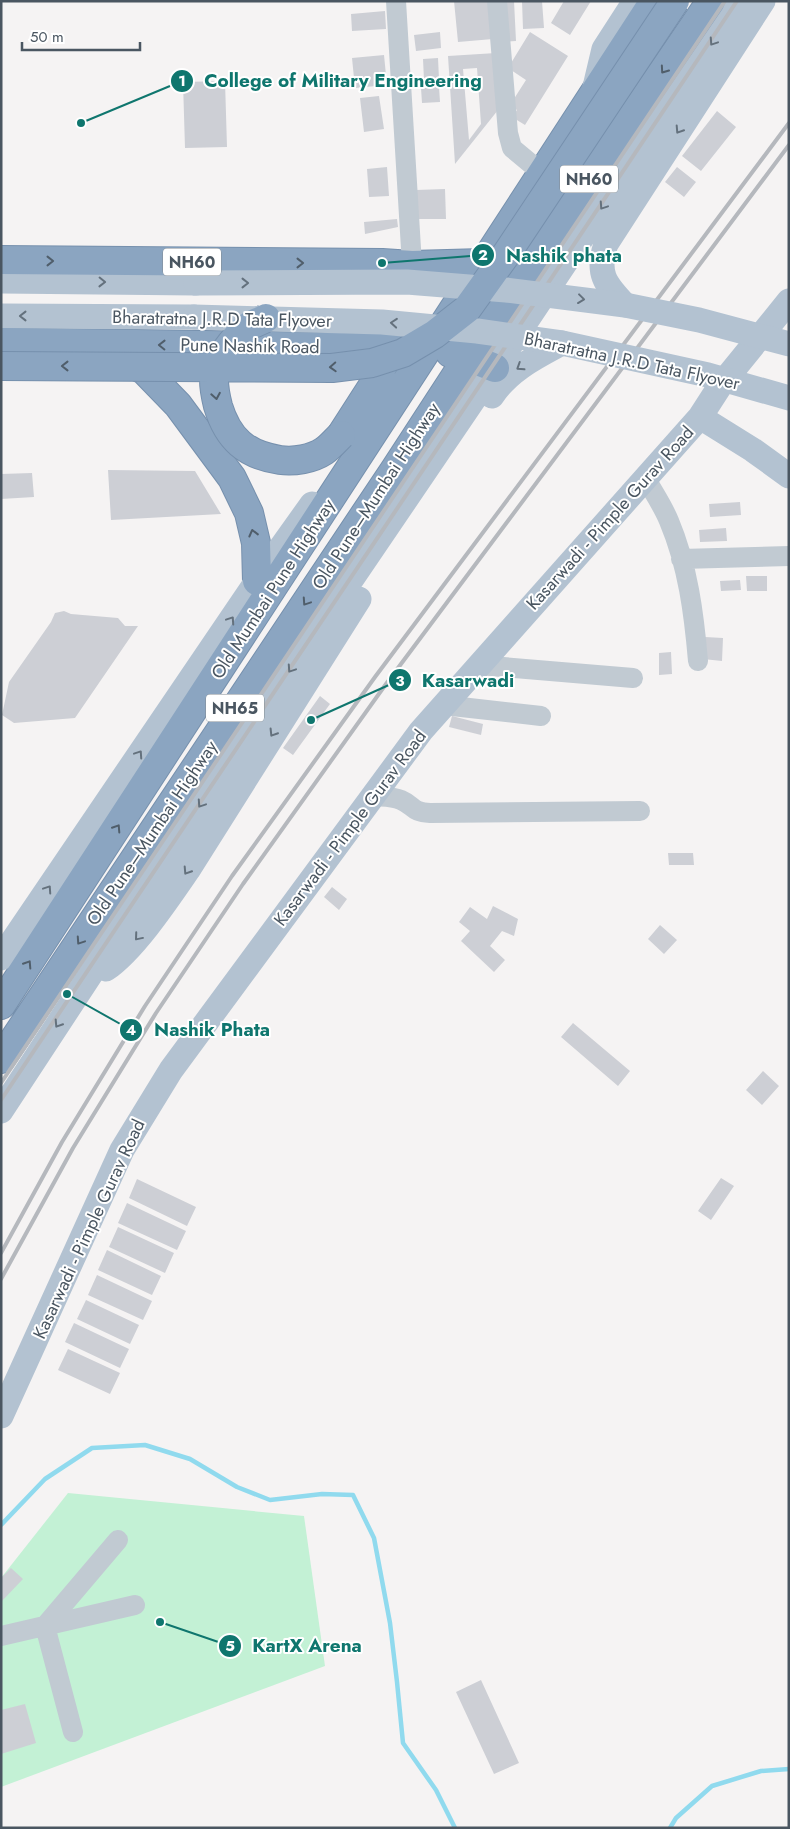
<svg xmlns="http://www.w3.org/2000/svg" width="790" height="1829" font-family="Jost,sans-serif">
	<rect width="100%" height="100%" fill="#f5f3f3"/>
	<path fill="#c3f1d5" d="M68 1493 304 1516 325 1666 1 1787V1578Z"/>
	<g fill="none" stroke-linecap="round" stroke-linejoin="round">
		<path stroke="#90daee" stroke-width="4.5" d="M1 1525 45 1479 92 1448 145 1445 190 1459 237 1487 270 1500 322 1494 353 1495 374 1538 390 1623 397 1682 403 1743 436 1790 455 1828
			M670 1828 676 1818 712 1786 761 1771 789 1769"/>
	</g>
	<path fill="#cdcfd5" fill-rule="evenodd" d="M454 1H489L493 39 458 42Z
		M499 1H514L516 41 502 42Z
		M522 1H542L544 28 523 29Z
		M564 1H591L570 35 551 23Z
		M385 11 386 29 352 31 351 14Z
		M440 32 441 48 416 51 414 35Z
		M530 32 568 56 525 125 512 117 517 110 510 105 526 80 508 68Z
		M496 53 498 110 455 164 448 56ZM477 68 481 124 469 140 463 69Z
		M384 55 387 85 355 88 352 58Z
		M438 58 439 79 424 80 423 59Z
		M225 81 227 147 185 148 183 82Z
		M439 87 440 102 422 103 421 88Z
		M379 96 384 129 364 132 360 98Z
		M717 111 736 127 701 171 682 156Z
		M387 167 389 196 369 197 367 169Z
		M677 167 696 182 684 197 665 182Z
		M445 189 446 219H417L416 190Z
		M397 219 398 227 365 234 364 222Z
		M108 470 195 471 221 514 111 520Z
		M32 473 34 497 1 499V474Z
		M740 502 741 515 710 517 709 504Z
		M726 528 727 541 700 542 699 530Z
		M746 576H767V591H747Z
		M740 580 741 590 721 591 720 581Z
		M64 611 71 614 118 618 125 626H138L75 718 14 723 2 715 9 682 51 622 55 613Z
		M705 637 723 638 722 661 703 659Z
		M671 652 672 674 659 675V653Z
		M320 696 330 704 293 755 283 748Z
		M452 716 483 724 481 735 449 727Z
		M668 853H693L694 865H669Z
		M332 887 347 899 339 910 324 897Z
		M493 906 518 919 514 936 502 931 490 946 505 960 494 972 461 941 470 931 459 922 470 907 487 919Z
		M660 925 677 940 664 954 648 939Z
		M573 1023 630 1071 618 1086 561 1037Z
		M763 1071 779 1086 762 1105 746 1090Z
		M721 1178 734 1186 711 1220 698 1211Z
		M137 1179 196 1207 187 1226 129 1198Z
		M127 1203 186 1231 177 1250 118 1223Z
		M118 1227 174 1253 165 1273 109 1247Z
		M107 1250 161 1276 152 1295 98 1270Z
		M97 1275 152 1301 143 1320 88 1295Z
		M86 1300 139 1325 130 1344 77 1319Z
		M74 1323 129 1349 120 1368 65 1342Z
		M68 1349 120 1373 110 1394 58 1370Z
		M11 1568 23 1579 1 1602V1578Z
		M481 1680 519 1763 494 1774 456 1692Z
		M25 1704 36 1743 1 1754V1710Z"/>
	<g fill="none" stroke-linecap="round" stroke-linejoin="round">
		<g stroke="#7690ad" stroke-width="30">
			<path id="highway" d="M1 260 382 263 412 265 483 263
				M1 342 410 348
				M450 353 468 357 495 368
				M126 361 144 370 178 405 232 478 249 513 256 543 257 581
				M341 435 377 379 391 348
				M1 1005 654 1
				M1 1059 395 469 468 357 711 1"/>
		</g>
		<path stroke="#c1cad2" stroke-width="20" d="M396 1 412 265
			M497 1 508 133 512 148 542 173
			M645 477C653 492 663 506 669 521 688 566 694 614 698 661
			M681 559 789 556
			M479 665 633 678
			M443 705 541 716
			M372 796C382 797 392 796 401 800 415 806 411 812 430 813L640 811
			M1 1636 135 1605
			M73 1732 45 1626 118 1540"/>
		<path stroke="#b3c2d1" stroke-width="25" d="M595 87 604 49 635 1
			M1 281 196 283
			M625 305C605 284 596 273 606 244L763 1
			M1 316 194 317
			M492 396C509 370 536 357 562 343
			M700 417 753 450 789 476
			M1 958 257 581 312 504
			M106 969C134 950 168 899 188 870L359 599
			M1 1111 292 667 495 368 740 1
			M1 1416 122 1150 171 1070 421 731 700 417 720 386 789 301"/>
		<use href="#highway" stroke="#8ba5c1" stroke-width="28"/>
		<path stroke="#b5b8bd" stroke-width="4" d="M1 1083 725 1
			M1 1100 737 1
			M1 1253 62 1142 145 1006 232 876 375 677 789 123
			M1 1279 73 1148 156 1013 243 884 386 684 789 145"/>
		<g stroke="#7690ad" stroke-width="30" stroke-linecap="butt">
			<path id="highway-bridge" d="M266 318C261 321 254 323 249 326 233 338 216 360 214 380 214 389 216 398 218 406 228 439 246 455 280 460 294 462 312 459 324 451 330 447 336 440 341 435
				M1 366 332 368 372 363 403 353 435 334 467 309 505 256 675 1"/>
		</g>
		<path stroke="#b3c2d1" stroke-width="25" d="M196 283 407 282 506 290 625 305 699 320 789 344
			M194 317 382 322 477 331 562 343 708 375 789 398"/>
		<use href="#highway-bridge" stroke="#8ba5c1" stroke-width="28"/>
	</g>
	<defs><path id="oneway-chevron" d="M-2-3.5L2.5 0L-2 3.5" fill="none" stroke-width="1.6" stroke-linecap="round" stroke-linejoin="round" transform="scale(1.25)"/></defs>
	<g stroke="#64717d">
		<use href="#oneway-chevron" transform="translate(713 42) rotate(124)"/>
		<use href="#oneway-chevron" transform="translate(679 130) rotate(123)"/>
		<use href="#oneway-chevron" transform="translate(603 206) rotate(124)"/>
		<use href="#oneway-chevron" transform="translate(102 282) rotate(1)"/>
		<use href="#oneway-chevron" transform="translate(245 283)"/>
		<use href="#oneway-chevron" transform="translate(581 299) rotate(7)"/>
		<use href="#oneway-chevron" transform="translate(23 316) rotate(-180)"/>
		<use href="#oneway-chevron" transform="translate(394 323) rotate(-175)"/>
		<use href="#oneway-chevron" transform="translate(520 367) rotate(147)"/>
		<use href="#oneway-chevron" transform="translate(231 620) rotate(-56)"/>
		<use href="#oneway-chevron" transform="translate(291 669) rotate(124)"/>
		<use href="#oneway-chevron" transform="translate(273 733) rotate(122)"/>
		<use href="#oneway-chevron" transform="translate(139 754) rotate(-56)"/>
		<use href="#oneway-chevron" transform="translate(201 804) rotate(124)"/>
		<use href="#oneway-chevron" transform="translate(187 871) rotate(123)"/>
		<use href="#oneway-chevron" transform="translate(48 889) rotate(-56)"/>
		<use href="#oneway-chevron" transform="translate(138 937) rotate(130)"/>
		<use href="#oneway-chevron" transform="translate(58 1024) rotate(123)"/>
	</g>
	<g stroke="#505e6b">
		<use href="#oneway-chevron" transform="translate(664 70) rotate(125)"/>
		<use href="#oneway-chevron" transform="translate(50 261)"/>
		<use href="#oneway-chevron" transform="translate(300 263)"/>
		<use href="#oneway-chevron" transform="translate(162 345) rotate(-179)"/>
		<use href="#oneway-chevron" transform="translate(65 366) rotate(-180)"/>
		<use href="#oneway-chevron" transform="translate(333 367) rotate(177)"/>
		<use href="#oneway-chevron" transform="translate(216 396) rotate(80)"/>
		<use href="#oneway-chevron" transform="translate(253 533) rotate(-104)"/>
		<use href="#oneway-chevron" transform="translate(306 602) rotate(124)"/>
		<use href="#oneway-chevron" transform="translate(117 828) rotate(-57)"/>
		<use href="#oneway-chevron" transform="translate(80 941) rotate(124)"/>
		<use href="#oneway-chevron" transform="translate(28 964) rotate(-57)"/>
	</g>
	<g text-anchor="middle" stroke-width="4" stroke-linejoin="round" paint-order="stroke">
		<g fill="#fff" stroke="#808990" stroke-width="1">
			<rect x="560" y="165.5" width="58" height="27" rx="4"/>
			<rect x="163" y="248.5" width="58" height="27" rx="4"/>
			<rect x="206" y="694.5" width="58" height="27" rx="4"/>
		</g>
		<g font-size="16" font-weight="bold" fill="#4a5661">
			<text x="589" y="185">NH60</text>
			<text x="192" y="268">NH60</text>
			<text x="235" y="714">NH65</text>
		</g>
		<g font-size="18" fill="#4a5661" stroke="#fff">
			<text transform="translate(222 319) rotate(1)" y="6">Bharatratna J.R.D Tata Flyover</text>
			<text transform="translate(250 346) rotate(1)" y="6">Pune Nashik Road</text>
			<text transform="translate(632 361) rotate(12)" y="6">Bharatratna J.R.D Tata Flyover</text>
			<text transform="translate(376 496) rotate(-57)" y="6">Old Pune–Mumbai Highway</text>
			<text transform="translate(610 518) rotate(-48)" y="6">Kasarwadi - Pimple Gurav Road</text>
			<text transform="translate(273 589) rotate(-57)" y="6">Old Mumbai Pune Highway</text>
			<text transform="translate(350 828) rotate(-53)" y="6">Kasarwadi - Pimple Gurav Road</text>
			<text transform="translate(152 833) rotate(-56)" y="6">Old Pune–Mumbai Highway</text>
			<text transform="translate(89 1229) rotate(-65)" y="6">Kasarwadi - Pimple Gurav Road</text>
		</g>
	</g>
	<path fill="none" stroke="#0f766e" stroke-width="2" d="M81 123L182 81M382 263L483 255M311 720L400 680M67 994L131 1030M160 1622L230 1646"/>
	<g fill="#0f766e" stroke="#fff" stroke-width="2">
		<circle cx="81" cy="123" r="5"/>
		<circle cx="382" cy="263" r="5"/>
		<circle cx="311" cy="720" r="5"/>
		<circle cx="67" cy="994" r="5"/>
		<circle cx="160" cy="1622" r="5"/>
		<circle cx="182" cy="81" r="12"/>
		<circle cx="483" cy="255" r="12"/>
		<circle cx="400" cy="680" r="12"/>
		<circle cx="131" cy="1030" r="12"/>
		<circle cx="230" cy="1646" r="12"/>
	</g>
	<g font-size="15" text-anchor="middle" font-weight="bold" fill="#fff">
		<text x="182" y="86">1</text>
		<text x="483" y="260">2</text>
		<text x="400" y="686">3</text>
		<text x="131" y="1035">4</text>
		<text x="230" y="1651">5</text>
	</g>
	<g font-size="19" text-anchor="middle" font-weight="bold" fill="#0f766e" stroke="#fff" stroke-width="4" stroke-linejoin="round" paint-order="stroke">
		<text x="343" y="87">College of Military Engineering</text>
		<text x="564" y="262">Nashik phata</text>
		<text x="468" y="687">Kasarwadi</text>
		<text x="212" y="1036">Nashik Phata</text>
		<text x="307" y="1652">KartX Arena</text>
	</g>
	<rect width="790" height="1829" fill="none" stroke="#4a5661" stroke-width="5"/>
	<path d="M22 42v8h118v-8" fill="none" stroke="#4a5661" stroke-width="2.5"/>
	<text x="30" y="42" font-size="15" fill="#4a5661" stroke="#ffffff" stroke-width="4" paint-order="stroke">50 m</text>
</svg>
